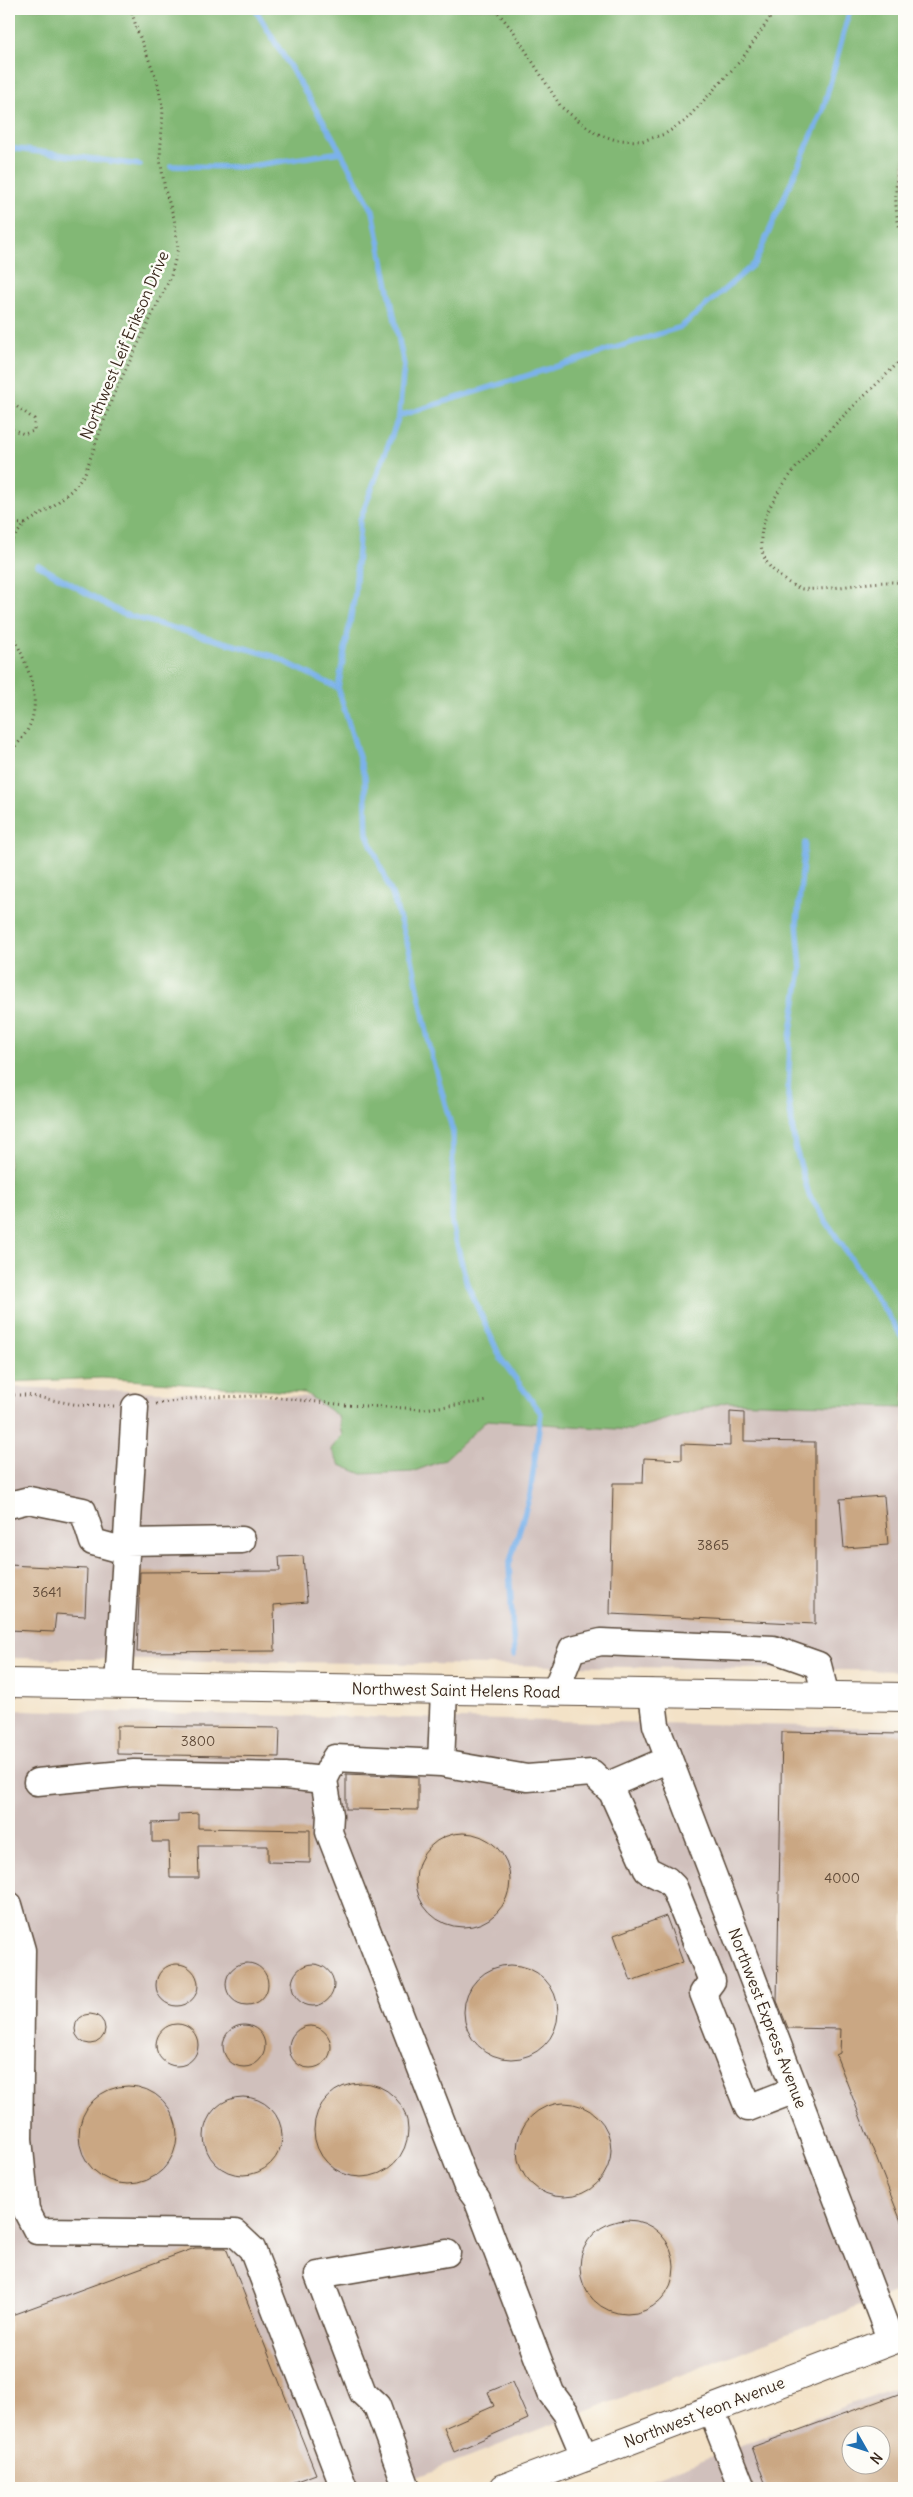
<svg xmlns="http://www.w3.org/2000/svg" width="913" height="2497" font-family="Delius,sans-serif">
	<rect width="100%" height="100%" fill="#fdfcf7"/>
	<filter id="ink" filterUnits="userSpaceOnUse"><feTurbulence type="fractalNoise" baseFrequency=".02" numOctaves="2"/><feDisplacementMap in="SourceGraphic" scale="10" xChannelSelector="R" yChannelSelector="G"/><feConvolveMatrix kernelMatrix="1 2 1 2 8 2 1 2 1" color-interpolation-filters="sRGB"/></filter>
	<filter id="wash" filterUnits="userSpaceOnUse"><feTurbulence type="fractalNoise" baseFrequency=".0096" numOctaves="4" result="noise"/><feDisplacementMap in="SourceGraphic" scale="20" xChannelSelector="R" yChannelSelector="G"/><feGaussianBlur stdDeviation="1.12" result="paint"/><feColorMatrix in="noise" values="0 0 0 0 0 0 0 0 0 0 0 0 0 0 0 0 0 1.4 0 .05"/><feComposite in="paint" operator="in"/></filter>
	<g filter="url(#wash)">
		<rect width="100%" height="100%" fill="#f3e2c7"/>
		<path fill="#d0c0bc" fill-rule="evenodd" d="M9 1387 319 1397 904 1403V1671L9 1658Z
			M9 1710 904 1728V2289L388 2488H9Z
			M904 2384V2488H628ZM850 2434H880V2464H850Z"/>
		<path fill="#82b875" stroke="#5e714a" d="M9 9H904V1407L726 1402 630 1430 487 1420 444 1460 412 1472 362 1474 340 1465 331 1449 342 1435 338 1416 305 1393 102 1378 9 1382Z"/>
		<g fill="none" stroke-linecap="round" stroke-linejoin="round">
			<path stroke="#7bb2ea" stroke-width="5.5" d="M255 9 332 136 373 211 404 365 399 416
				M9 148 140 165
				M171 166 244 167 341 152
				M38 565 123 614 273 656 338 688
				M805 843 797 923 801 969 790 1038 788 1096 795 1146 809 1195 904 1340
				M514 1655 509 1565 530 1495 541 1413 501 1359 467 1284 452 1224 453 1132 431 1053 412 959 392 894 367 834 365 777 338 688 355 594 360 520 399 416 681 327 755 263 823 110 850 9"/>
		</g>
		<g id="blocks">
			<path fill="#caa783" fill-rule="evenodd" d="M730 1412 744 1413V1441L815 1442V1624L610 1614 613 1483H643L644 1458 682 1460V1444L730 1446Z
				M884 1496 888 1545 844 1548 840 1499Z
				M303 1556 307 1602 274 1605 275 1651 137 1652 140 1572 280 1571 279 1557Z
				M9 1565 87 1569 85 1616 56 1614 54 1632 9 1630Z
				M117 1726 280 1728 279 1757 117 1754Z
				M782 1732 904 1734V2229L836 2055 840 2053 841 2029 788 2028 777 2001Z
				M346 1774 418 1777V1810L346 1809Z
				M198 1813V1828L310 1830V1863L268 1862V1846H198L199 1878H170L169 1842H152V1823L178 1822V1814Z
				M416 1880a47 47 0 1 1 94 0a47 47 0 1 1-94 0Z
				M666 1916 683 1962 631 1981 614 1935Z
				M226 1984a21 21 0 1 1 42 0a21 21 0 1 1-42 0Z
				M292 1985a21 21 0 1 1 42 0a21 21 0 1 1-42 0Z
				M156 1985a21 21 0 1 1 42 0a21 21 0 1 1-42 0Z
				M464 2012a47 47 0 1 1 94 0a47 47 0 1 1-94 0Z
				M75 2029a15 15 0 1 1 30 0a15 15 0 1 1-30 0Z
				M156 2045a21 21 0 1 1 42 0a21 21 0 1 1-42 0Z
				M223 2046a21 21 0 1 1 42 0a21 21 0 1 1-42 0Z
				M289 2047a21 21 0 1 1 42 0a21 21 0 1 1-42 0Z
				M314 2130a47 47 0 1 1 94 0a47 47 0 1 1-94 0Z
				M79 2135a49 49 0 1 1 98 0a49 49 0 1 1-98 0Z
				M204 2136a39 39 0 1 1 78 0a39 39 0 1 1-78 0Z
				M517 2150a47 47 0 1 1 94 0a47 47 0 1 1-94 0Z
				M580 2267a47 47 0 1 1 94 0a47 47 0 1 1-94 0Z
				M195 2248H226L316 2474 277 2488H9V2316Z
				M512 2382 528 2419 454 2452 444 2428 494 2406 488 2392Z
				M904 2392V2488H767L752 2447ZM850 2434H880V2464H850Z"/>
		</g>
	</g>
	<g filter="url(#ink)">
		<use href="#blocks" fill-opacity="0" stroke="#574637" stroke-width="1"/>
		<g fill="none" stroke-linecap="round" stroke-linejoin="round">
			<g stroke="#574637" stroke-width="29">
				<path id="minor" d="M9 1505 29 1500 83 1511 93 1542 126 1551
					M126 1542 242 1540
					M118 1685 135 1407
					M555 1692 572 1649 601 1642 773 1649 818 1665 826 1696
					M652 1693 656 1725 891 2341
					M441 1763 444 1690
					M324 1780 330 1815 329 1832 466 2184 477 2199 551 2393 566 2413 585 2458
					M37 1782 134 1773 285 1776 324 1780 335 1758 441 1763 527 1778 592 1773 612 1792 647 1870 667 1880 674 1887 712 1981 703 1993 748 2108 795 2090
					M606 1786 669 1759
					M9 1905 22 1950 19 2139 26 2210 37 2231 235 2233 252 2249 344 2488
					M711 2410 742 2488
					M407 2488 377 2406 363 2393 318 2275 447 2253"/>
			</g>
			<g stroke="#574637" stroke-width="30">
				<path id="major" d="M9 1683 904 1697"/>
			</g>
			<g stroke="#574637" stroke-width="30">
				<path id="highway" d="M504 2488 904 2336"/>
			</g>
			<path stroke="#574637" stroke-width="3" stroke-dasharray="1 4" stroke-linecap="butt" d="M495 9 514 32 561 107 595 133 616 140 642 141 665 134 685 121 742 59 776 9
				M904 136C898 170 889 207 904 239
				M904 356C871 396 721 510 771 568 778 575 789 585 799 588 804 590 812 589 818 589 846 588 876 579 904 583
				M9 401 34 419V431L24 434 9 428
				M9 523 25 524
				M9 543 25 524 53 506 72 490 85 473 113 396 171 276 178 248 174 218 165 190 160 158 163 110 157 80 137 30 131 9
				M9 625C28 671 55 712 9 752
				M9 1395H26L78 1405 115 1406
				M156 1404 203 1397 263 1396 346 1405 423 1409 489 1401"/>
			<use href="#minor" stroke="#fff" stroke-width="26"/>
			<use href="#major" stroke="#fff" stroke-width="28"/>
			<use href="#highway" stroke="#fff" stroke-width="28"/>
		</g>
	</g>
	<g text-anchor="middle" stroke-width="5" stroke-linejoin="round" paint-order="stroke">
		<g font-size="14" fill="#5f4937">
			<text x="713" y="1550">3865</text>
			<text x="47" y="1597">3641</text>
			<text x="198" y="1746">3800</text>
			<text x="842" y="1883">4000</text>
		</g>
		<g font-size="16" fill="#3b2a1e" stroke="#fdfcf7">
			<text transform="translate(124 345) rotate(-67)" y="6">Northwest Leif Erikson Drive</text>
			<text transform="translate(456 1690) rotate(1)" y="6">Northwest Saint Helens Road</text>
			<text transform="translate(768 2018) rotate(69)" y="6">Northwest Express Avenue</text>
			<text transform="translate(704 2412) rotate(-21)" y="6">Northwest Yeon Avenue</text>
		</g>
	</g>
	<rect width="913" height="2497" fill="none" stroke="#fdfcf7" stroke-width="30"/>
	<g transform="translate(866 2450) rotate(129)"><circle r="24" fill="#fdfcf7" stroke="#afa8a0"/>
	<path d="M0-4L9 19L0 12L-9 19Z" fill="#1f6fb2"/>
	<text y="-8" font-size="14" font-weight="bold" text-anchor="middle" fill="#3b2a1e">N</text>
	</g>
</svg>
